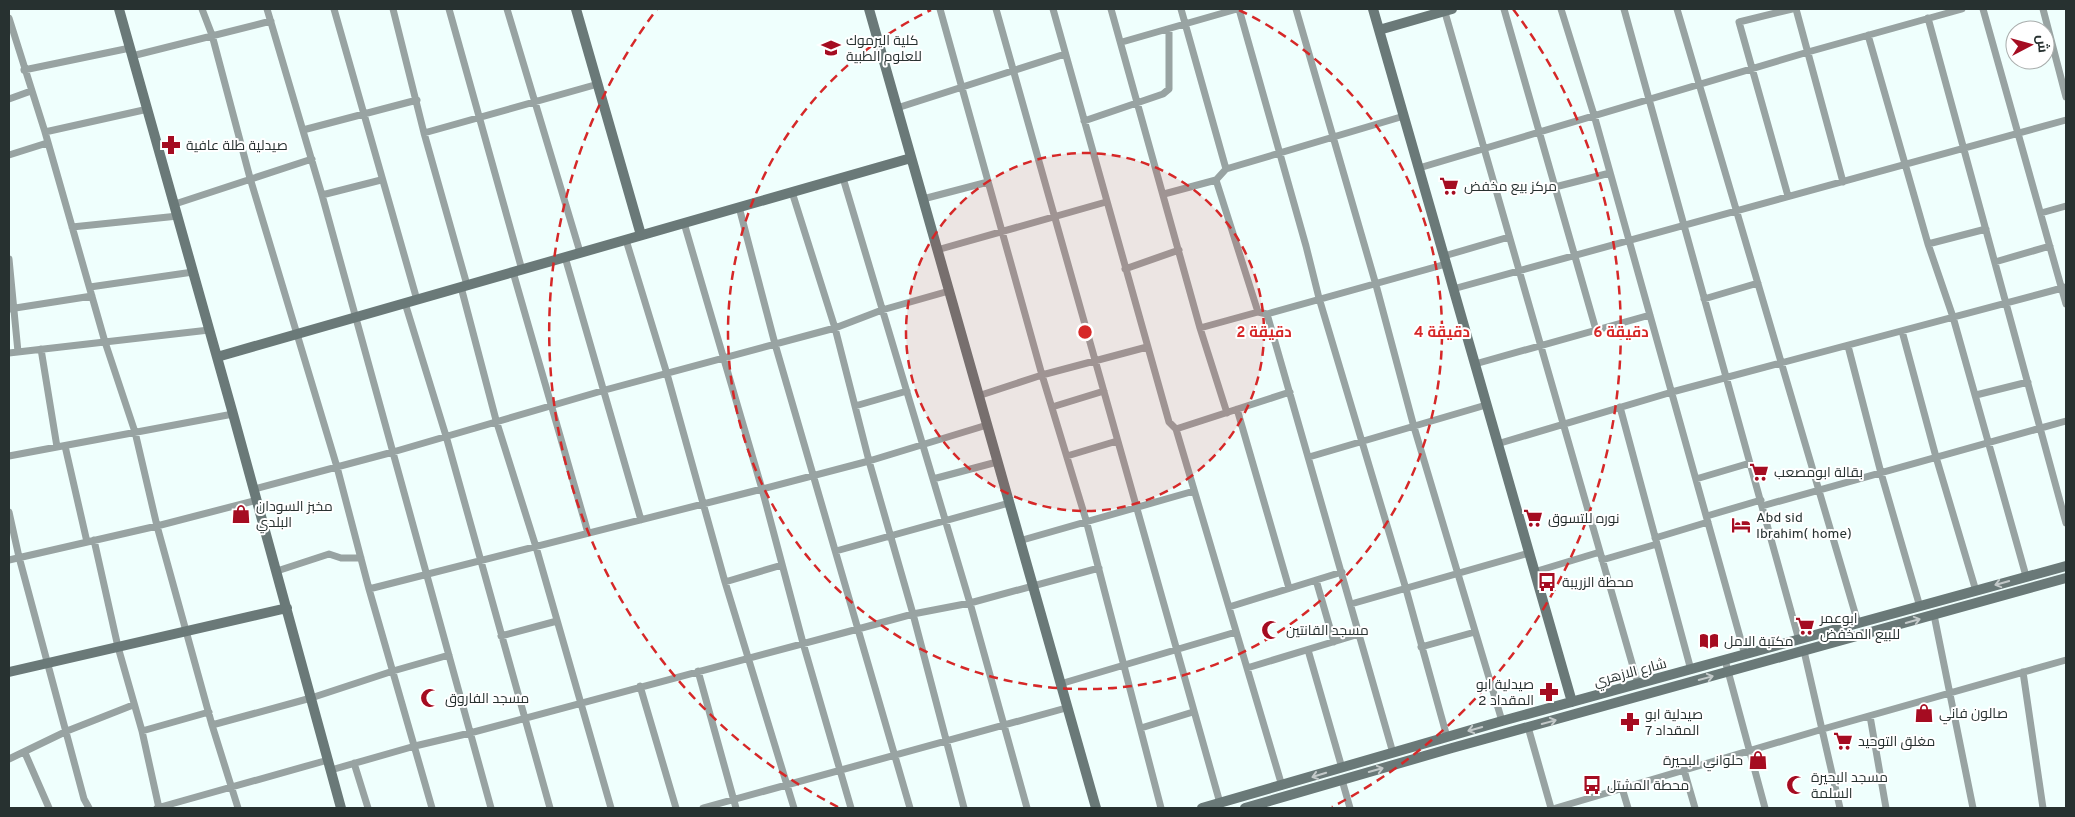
<svg xmlns="http://www.w3.org/2000/svg" width="2075" height="817" font-family="Overpass,Cairo,sans-serif">
	<rect width="100%" height="100%" fill="#effffd"/>
	<g fill="none" stroke-linecap="round" stroke-linejoin="round">
		<path stroke="#98a3a2" stroke-width="7" d="M202 9 212 35 250 178 337 467 369 589 432 808
			M267 9 322 195 491 808
			M334 9 417 300
			M393 9 424 133 467 285
			M449 9 522 270
			M507 9 580 252
			M940 9 1042 375 1086 520 1161 808
			M996 9 1220 803
			M1053 9 1169 422 1176 429 1282 786
			M1111 9 1200 328 1227 413
			M1181 9 1226 169 1216 180 1258 312 1267 314 1393 753
			M1239 9 1306 246 1319 298 1406 589 1447 737
			M1296 9 1376 285 1414 427 1502 721
			M1444 9 1638 684
			M1504 9 1596 330
			M1561 9 1594 115 1745 655
			M1624 9 1799 640
			M1677 9 1858 623
			M1796 9 1843 182
			M1983 9 2066 304
			M2043 9 2066 97
			M9 18 45 132 105 342 135 432 157 526 212 725 238 808
			M1928 18 2066 523
			M1868 35 1928 244 1953 317 2026 576
			M1122 42 1237 9
			M132 56 271 21
			M24 70 130 48
			M9 99 31 91
			M897 108 1065 54
			M1084 121 1163 94 1169 89V29
			M303 130 417 100
			M45 132 148 109
			M424 133 598 84
			M9 155 47 143
			M1419 168 1808 52 1962 9
			M1226 169 1404 116
			M843 178 970 603 1027 808
			M1555 187 1610 173
			M792 192 835 328 869 461 913 614 964 808
			M1164 194 1216 180
			M322 195 381 180
			M1788 196 1739 22 1792 9
			M923 199 988 182
			M175 204 312 159
			M739 207 775 344 910 808
			M2041 213 2066 206
			M684 223 762 489 803 643 851 808
			M72 227 178 216
			M626 240 667 374 725 582 794 808
			M1928 244 1986 229
			M937 250 1106 202
			M1444 256 1509 237
			M565 257 641 520
			M9 259 18 352
			M1995 262 2050 246
			M1125 269 1179 250
			M513 272 588 533
			M90 287 193 272
			M461 287 496 420 536 547 611 808
			M1453 289 2066 120
			M1704 299 1758 283
			M405 303 446 436 550 808
			M9 309 92 296
			M1267 314 1446 264
			M1200 328 1258 312
			M1902 331 1936 457 1976 591
			M1848 346 1881 473 1920 607
			M41 349 57 447
			M9 353 209 330
			M1475 364 1650 315
			M1976 395 2028 382
			M978 396 1042 375 1147 347
			M855 406 907 391
			M1052 407 1104 391
			M1620 407 1691 670
			M1237 409 1289 588
			M1176 429 1290 392
			M1497 444 1672 392 2066 287
			M65 446 87 542
			M9 456 233 414
			M1067 456 1117 441
			M1309 457 1486 405
			M933 479 997 462
			M1696 479 1750 463
			M254 489 393 452 605 390 835 328 882 310 949 291
			M1762 506 2066 421
			M9 512 19 557 84 799 89 808
			M1707 516 1761 500
			M1655 538 1708 522
			M94 540 118 647 142 731 159 808
			M1019 541 1194 491
			M836 551 1009 503
			M9 560 157 526 257 500
			M1602 560 1657 544
			M277 571 329 554 341 558H361
			M1534 572 1600 552
			M1316 580 1334 642
			M725 582 782 565
			M369 589 762 489 869 461 987 425
			M1351 604 1529 553
			M1229 607 1342 572
			M1934 615 1973 808
			M501 636 557 621
			M1421 647 1475 632
			M1308 650 1342 768
			M1804 651 1840 808
			M1725 660 1765 808
			M1247 668 1359 634
			M698 671 736 808
			M2023 672 2043 808
			M1060 684 1236 632
			M640 686 676 808
			M1870 716 1886 808
			M212 725 311 698 393 671 449 655
			M1528 727 1551 808
			M1141 728 1193 712
			M142 731 209 712
			M25 753 49 808
			M9 759 67 731 133 705
			M354 763 368 808
			M331 770 415 746 470 733 858 629 913 614 970 603 1099 568
			M1684 770 1695 808
			M1342 780 1350 808
			M1622 788 1628 808
			M157 808 328 760
			M703 808 1066 708
			M1556 808 1823 729 2066 660"/>
		<path stroke="#6a7978" stroke-width="10" d="M119 9 233 414 341 808
			M576 9 641 235
			M869 9 1096 808
			M1373 9 1572 702
			M1379 30 1452 9
			M217 357 911 158
			M9 672 287 608
			M1202 808 1502 721 2066 566
			M1245 808 1452 748 2066 578"/>
	</g>
	<defs><path id="oneway-shaft" d="M-6 0H5M1.5-3L5.5 0L1.5 3" fill="none" stroke-width="1.6" stroke-linecap="round" stroke-linejoin="round" transform="scale(1.25)"/></defs>
	<g stroke="#c3c9c9">
		<use href="#oneway-shaft" transform="translate(2002 583) rotate(164)"/>
		<use href="#oneway-shaft" transform="translate(1913 621) rotate(-16)"/>
		<use href="#oneway-shaft" transform="translate(1706 678) rotate(-15)"/>
		<use href="#oneway-shaft" transform="translate(1549 722) rotate(-15)"/>
		<use href="#oneway-shaft" transform="translate(1475 729) rotate(164)"/>
		<use href="#oneway-shaft" transform="translate(1376 770) rotate(-16)"/>
		<use href="#oneway-shaft" transform="translate(1319 775) rotate(163)"/>
	</g>
	<circle cx="1085" cy="332" r="179" fill="#d62828" fill-opacity=".12"/>
	<g fill="none" stroke="#d62828" stroke-width="2.5" stroke-dasharray="9 6">
		<circle cx="1085" cy="332" r="179"/>
		<path d="M1239 10A357 357 0 1 1 931 10"/>
		<path d="M838 807A536 536 0 0 1 657 9M1513 9A536 536 0 0 1 1332 807"/>
	</g>
	<defs>
		<g id="university-bare" transform="scale(1.5)"><path d="M0-5L7-2L0 1L-7-2ZM-4 1L0 2.5L4 1V4Q0 6-4 4Z" fill="#a50c21" stroke="#fff" stroke-width="2.5" paint-order="stroke"/></g>
		<g id="pharmacy-bare" transform="scale(1.5)"><path d="M-2-6h4v4h4v4h-4v4h-4v-4h-4v-4h4Z" fill="#a50c21" stroke="#fff" stroke-width="2.5" paint-order="stroke"/></g>
		<g id="supermarket-bare" transform="scale(1.5)"><path d="M-6-5.5h2.5l.6 2H6L4.5 2H-2.5L-4.4-4H-6ZM-1.5 3.2a1.3 1.3 0 1 0 .1 0ZM3 3.2a1.3 1.3 0 1 0 .1 0Z" fill="#a50c21" stroke="#fff" stroke-width="2.5" paint-order="stroke"/></g>
		<g id="shop-bare" transform="scale(1.5)"><path d="M-5-2.5h2.3a2.7 3.5 0 0 1 5.4 0H5L5.5 6h-11ZM-1.5-2.5h3a1.5 2.3 0 0 0-3 0Z" fill="#a50c21" stroke="#fff" stroke-width="2.5" paint-order="stroke"/></g>
		<g id="hotel-bare" transform="scale(1.5)"><path d="M-6-4.5h1.5V1H6V5H4.5V3h-9V5H-6ZM-4 0a1.8 1.8 0 1 1 3.6 0ZM.5 0V-2.5h3Q6-2.5 6 0Z" fill="#a50c21" stroke="#fff" stroke-width="2.5" paint-order="stroke"/></g>
		<g id="bus-bare" transform="scale(1.5)"><path d="M-5-6H5V4H4V6H2V4H-2V6H-4V4H-5ZM-3.5-4V0h7V-4ZM-3.5 1.2v1.5H-2V1.2ZM2 1.2v1.5H3.5V1.2Z" fill="#a50c21" stroke="#fff" stroke-width="2.5" paint-order="stroke"/></g>
		<g id="mosque-bare" transform="scale(1.5)"><path d="M3.5-4.9A6 6 0 1 0 3.5 4.9A5 5 0 1 1 3.5-4.9Z" fill="#a50c21" stroke="#fff" stroke-width="2.5" paint-order="stroke"/></g>
		<g id="library-bare" transform="scale(1.5)"><path d="M-6-4Q-3-5.5-.7-3.5V5Q-3 3-6 4ZM6-4Q3-5.5 .7-3.5V5Q3 3 6 4Z" fill="#a50c21" stroke="#fff" stroke-width="2.5" paint-order="stroke"/></g>
	</defs>
	<g fill-rule="evenodd">
		<use href="#university-bare" x="831" y="48"/>
		<use href="#pharmacy-bare" x="171" y="145"/>
		<use href="#supermarket-bare" x="1449" y="186"/>
		<use href="#supermarket-bare" x="1759" y="472"/>
		<use href="#shop-bare" x="241" y="514"/>
		<use href="#supermarket-bare" x="1533" y="518"/>
		<use href="#hotel-bare" x="1741" y="525"/>
		<use href="#bus-bare" x="1547" y="582"/>
		<use href="#supermarket-bare" x="1805" y="626"/>
		<use href="#mosque-bare" x="1271" y="630"/>
		<use href="#library-bare" x="1709" y="641"/>
		<use href="#pharmacy-bare" x="1549" y="692"/>
		<use href="#mosque-bare" x="430" y="698"/>
		<use href="#shop-bare" x="1924" y="713"/>
		<use href="#pharmacy-bare" x="1630" y="722"/>
		<use href="#supermarket-bare" x="1843" y="741"/>
		<use href="#shop-bare" x="1758" y="760"/>
		<use href="#bus-bare" x="1592" y="785"/>
		<use href="#mosque-bare" x="1796" y="785"/>
	</g>
	<g text-anchor="middle" stroke-width="4" stroke-linejoin="round" paint-order="stroke">
		<g font-size="14" fill="#273130" stroke="#fff" text-anchor="start">
			<text x="846" y="45">كلية اليرموك<tspan x="846" dy="16">للعلوم الطبية</tspan></text>
			<text x="186" y="150">صيدلية طلة عافية</text>
			<text x="1464" y="191">مركز بيع مخفض</text>
			<text x="1774" y="477">بقالة ابومصعب</text>
			<text x="256" y="511">مخبز السودان<tspan x="256" dy="16">البلدي</tspan></text>
			<text x="1756" y="522">Abd sid<tspan x="1756" dy="16">Ibrahim( home)</tspan></text>
			<text x="1548" y="523">نوره للتسوق</text>
			<text x="1562" y="587">محطة الزريبة</text>
			<text x="1820" y="623">ابوعمر<tspan x="1820" dy="16">للبيع المخفض</tspan></text>
			<text x="1286" y="635">مسجد القانتين</text>
			<text x="1724" y="646">مكتبة الامل</text>
			<text x="1534" y="689" text-anchor="end">صيدلية ابو<tspan x="1534" dy="16">المقداد 2</tspan></text>
			<text x="445" y="703">مسجد الفاروق</text>
			<text x="1939" y="718">صالون فاني</text>
			<text x="1645" y="719">صيدلية ابو<tspan x="1645" dy="16">المقداد 7</tspan></text>
			<text x="1858" y="746">مغلق التوحيد</text>
			<text x="1743" y="765" text-anchor="end">حلواني البحيرة</text>
			<text x="1811" y="782">مسجد البحيرة<tspan x="1811" dy="16">السلمة</tspan></text>
			<text x="1607" y="790">محطة المشتل</text>
		</g>
		<g font-size="14" fill="#273130" stroke="#fff">
			<text transform="translate(1630 672) rotate(-15)" y="5">شارع الازهري</text>
		</g>
	</g>
	<circle cx="1085" cy="332" r="8" fill="#d62828" stroke="#fff" stroke-width="2.5"/>
	<g font-size="15" text-anchor="middle" font-weight="bold" fill="#d62828" stroke="#fff" stroke-width="4" stroke-linejoin="round" paint-order="stroke">
		<text x="1264" y="337">2 دقيقة</text>
		<text x="1442" y="337">4 دقيقة</text>
		<text x="1621" y="337">6 دقيقة</text>
	</g>
	<rect width="2075" height="817" fill="none" stroke="#273130" stroke-width="20"/>
	<g transform="translate(2030 45) rotate(84)"><circle r="24" fill="#ffffff" stroke="#a9adac"/>
	<path d="M0-4L9 19L0 12L-9 19Z" fill="#a50c21"/>
	<text y="-8" font-size="14" font-weight="bold" text-anchor="middle" fill="#273130">ش</text>
	</g>
</svg>
